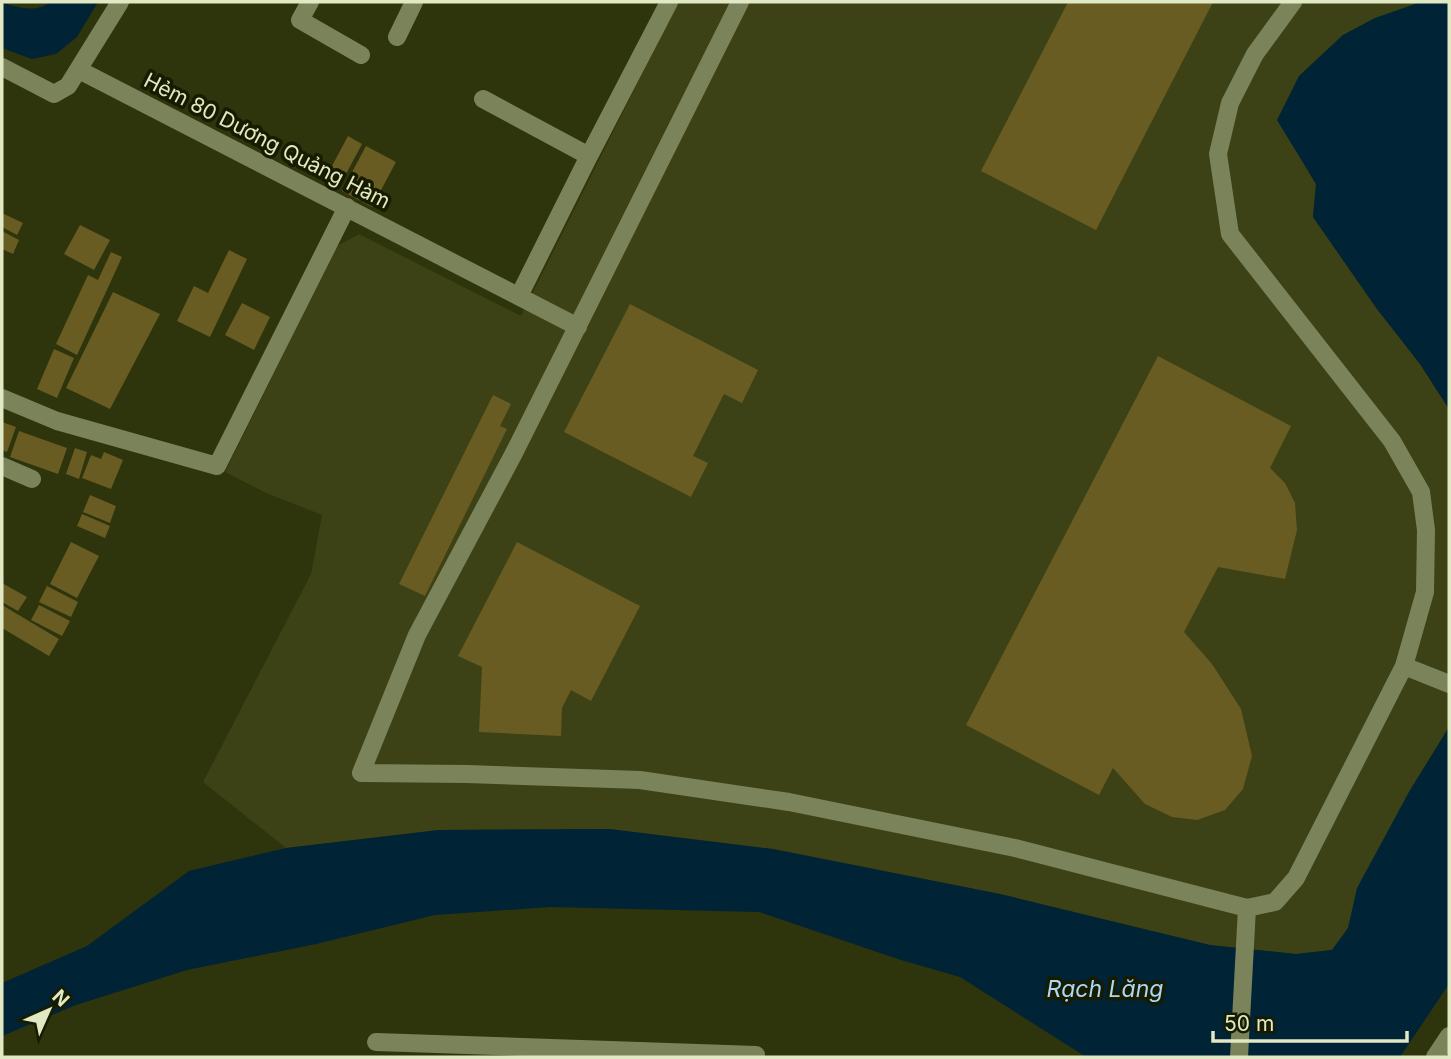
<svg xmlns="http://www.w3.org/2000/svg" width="1451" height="1059" font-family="Inter,sans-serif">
	<rect width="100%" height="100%" fill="#2e340b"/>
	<path fill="#3c4215" d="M678 2H1421L1376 18 1343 35 1299 76 1278 120 1316 184 1313 217 1377 309 1420 364 1449 409V727L1409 792 1358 888 1348 928 1332 950 1296 954 1210 945 1000 894 773 849 609 829 439 830 286 848 203 782 311 574 322 515 266 493 225 472 337 246 359 234 521 316Z"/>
	<path fill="#012336" d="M2 2C17 8 37 13 50 2H98L77 37 56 54 32 59 2 48Z
		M1421 2H1449V409L1420 364 1377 309 1313 217 1316 184 1277 120 1299 76 1343 35 1375 18Z
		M1449 727V984L1400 1057H1086L960 977 901 960 759 912 551 907 435 915 316 944 187 970 76 1005 2 1036V983L87 946 189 871 286 848 439 830 609 829 773 849 1000 894 1210 945 1296 954 1332 950 1348 928 1357 888 1409 792Z"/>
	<path fill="#685c22" d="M1068 2H1213L1096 230 981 171Z
		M348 136 362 144 339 187 325 179Z
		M366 146 396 162 372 207 342 191Z
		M2 213 23 223 17 235 2 227Z
		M80 225 110 240 94 270 64 254Z
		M2 231 19 240 13 254 2 249Z
		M229 250 247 259 210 337 177 321 194 286 208 293Z
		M111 252 122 257 77 355 56 344 88 275 98 280Z
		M113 292 160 314 110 409 66 388Z
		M242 303 270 317 254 350 225 335Z
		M630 304 758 370 742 403 724 394 693 456 708 463 691 497 564 432Z
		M54 349 74 358 57 398 37 389Z
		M1158 356 1291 426 1270 468 1285 483 1295 503 1297 530 1285 579 1218 567 1184 632 1212 664 1241 709 1252 756 1243 789 1225 810 1197 820 1172 817 1145 804 1113 768 1099 795 966 725Z
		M493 395 511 404 500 426 507 429 425 596 399 584Z
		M2 422 16 427 7 452 2 450Z
		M19 431 67 448 58 474 10 457Z
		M75 448 87 452 79 479 66 474Z
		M104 452 123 460 111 489 82 478 91 455 101 459Z
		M90 495 116 506 110 523 83 512Z
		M82 514 110 526 105 538 77 526Z
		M71 542 99 556 77 598 50 584Z
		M517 542 640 606 591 701 571 690 562 708 561 736 479 732 482 667 458 656Z
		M2 583 27 597 18 611 2 602Z
		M47 586 78 602 71 617 39 602Z
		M2 605 59 639 49 656 2 628Z
		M39 605 70 621 62 636 31 620Z"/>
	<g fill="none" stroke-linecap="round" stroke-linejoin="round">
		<path stroke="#7b835b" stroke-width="18" d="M310 2 300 20 361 55
			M740 2 514 453 417 635 361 773 467 774 640 780 789 802 1015 848 1247 908 1275 902 1296 878 1404 666 1425 592 1426 530 1421 492 1392 441 1230 234 1218 154 1230 103 1255 54 1293 2
			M397 37 414 2
			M2 67 54 94 68 86 120 2
			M79 70 578 327
			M483 99 589 156 519 296
			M589 156 669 2
			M2 398 57 421 217 466 347 207
			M2 466 32 479
			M1404 666 1449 684
			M376 1042 756 1055 755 1057
			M1239 1057 1247 908
			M1435 1057 1449 1036"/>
	</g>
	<g text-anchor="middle" stroke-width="7" stroke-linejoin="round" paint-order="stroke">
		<g font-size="21" fill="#e1e9c4" stroke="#171b00">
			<text transform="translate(267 141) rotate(27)" y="7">Hẻm 80 Dương Quảng Hàm</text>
		</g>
		<g font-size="23" font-style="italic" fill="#aad8f7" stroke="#171b00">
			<text x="1105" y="997">Rạch Lăng</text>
		</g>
	</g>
	<rect width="1451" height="1059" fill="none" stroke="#e1e9c4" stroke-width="7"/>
	<g transform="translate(49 1010) rotate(45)" stroke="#171b00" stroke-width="5" paint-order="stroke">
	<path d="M0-5L12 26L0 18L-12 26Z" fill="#e1e9c4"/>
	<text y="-10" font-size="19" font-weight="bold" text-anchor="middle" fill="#e1e9c4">N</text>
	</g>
	<path d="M1213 1031v10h194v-10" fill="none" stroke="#e1e9c4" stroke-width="3.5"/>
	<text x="1224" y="1031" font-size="21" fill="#e1e9c4" stroke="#171b00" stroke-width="5" paint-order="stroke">50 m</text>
</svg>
